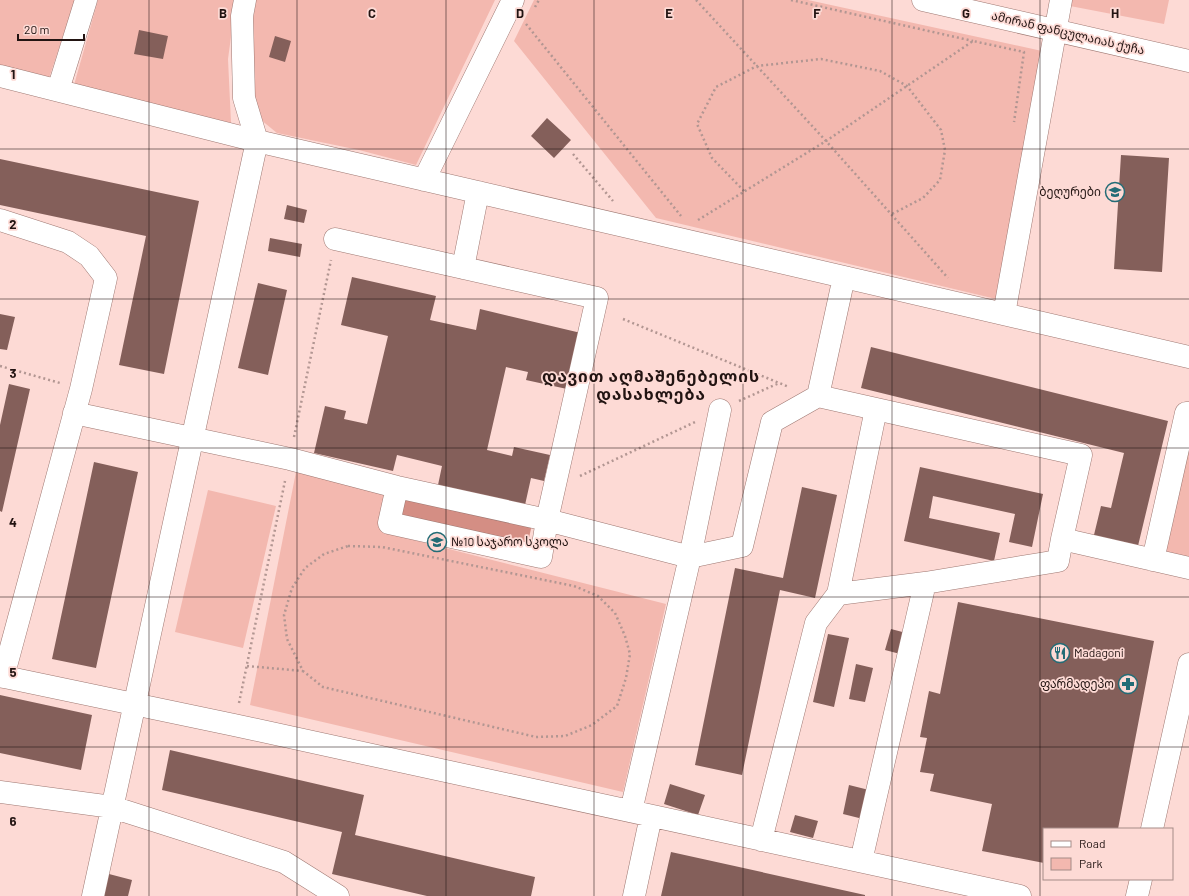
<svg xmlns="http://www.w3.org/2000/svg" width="1189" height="896" font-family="Barlow,'Noto Sans Georgian',sans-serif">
	<rect width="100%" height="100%" fill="#fddad5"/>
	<path fill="#f3b8af" d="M0 0H75L49 78 0 65Z
		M98 0H236L228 59 231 123 74 85Z
		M256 0H495L416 165 359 150 277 133 255 115 253 21Z
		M534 0H808L1042 51 996 299 656 218 514 41Z
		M1071 0H1169L1164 24 1070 6Z
		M1189 420V557L1157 550Z
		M297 467 390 494 382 532 666 604 623 792 250 705Z
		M208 490 276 506 243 648 175 632Z"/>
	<path fill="#d48e84" d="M404 492 533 520 526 551 397 523Z"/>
	<path fill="#845f5a" d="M139 30 168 36 163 59 134 54Z
		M275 36 291 41 285 62 269 57Z
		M547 118 571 140 554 158 531 136Z
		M1121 155 1169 158 1162 272 1114 269Z
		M0 159 199 201 164 374 119 365 146 236 0 205Z
		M287 205 307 210 304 223 284 219Z
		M270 238 302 244 300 257 268 251Z
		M352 277 436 296 430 320 476 330 480 309 581 333 567 389 526 380 528 372 506 367 487 450 512 456 514 447 550 455 544 481 531 478 525 505 438 485 442 466 397 455 393 471 314 453 325 406 346 411 344 419 367 424 388 336 341 325Z
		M258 283 287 290 268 375 238 368Z
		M0 314 15 317 7 350 0 349Z
		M871 347 1168 421 1137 550 1093 539 1101 506 1111 508 1124 453 861 388Z
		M9 384 30 389 2 512 0 511V425Z
		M94 462 138 472 96 668 52 659Z
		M920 467 1043 494 1032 547 1009 542 1015 514 933 496 929 518 1000 533 994 561 904 541Z
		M802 487 837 495 815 598 780 590 742 775 695 765 735 568 783 578Z
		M958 602 1154 641 1118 829H1044V863L982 851 992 804 930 791 934 774 920 772 927 738 920 737 929 691 940 694Z
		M891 629 910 634 904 655 885 650Z
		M828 634 849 638 834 707 813 702Z
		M856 664 873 668 865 702 849 699Z
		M0 695 92 715 81 770 0 753Z
		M170 750 364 795 355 835 535 877 531 896H427L332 874 342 832 162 790Z
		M670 784 705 795 698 815 664 804Z
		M849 785 869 790 863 819 843 814Z
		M795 815 818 821 813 838 790 832Z
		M671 852 865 895V896H661Z
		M109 874 132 880 128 896H103Z"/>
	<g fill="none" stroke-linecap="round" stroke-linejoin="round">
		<g stroke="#9e7872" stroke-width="23">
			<path id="minor" d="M923 0 1189 61
				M0 76 257 141 1189 357
				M58 90 86 0
				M424 180 513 0
				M0 220 68 242 89 256 106 278 81 389 3 677
				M335 239 597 298 547 520 541 557 389 523 397 487
				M463 268 478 192
				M1004 314 1061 0
				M818 396 844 277
				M74 413 290 459 397 487 547 520 690 557 742 546 772 422 818 396 1081 455 1062 539 1189 568
				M1153 560 1186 413H1189
				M925 583 1058 561 1062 539
				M838 594 925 583 861 861
				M0 676 234 725 1020 896
				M0 792 112 807 284 862 338 896
				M631 811 690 557 720 410
				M1152 829 1189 664
				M761 840 816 623 838 594 876 409
				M93 896 257 141 244 98 242 16 245 0
				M634 896 651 816
				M1137 896 1141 879"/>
		</g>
		<path stroke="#b29692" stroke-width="2.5" stroke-dasharray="2 3" stroke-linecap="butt" d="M696 0 826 141 948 278
			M791 0 973 41
			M535 7 539 0
			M526 24 681 216
			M573 154 613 201
			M744 191 712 158 697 124 716 87 757 66 821 59 880 71 907 86 941 130 945 150 940 180 923 198 892 214
			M698 220 826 141 973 41 1024 52 1014 122
			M623 319 789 387
			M0 366 60 383
			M739 401 779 383
			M294 437 331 260
			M580 476 695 422
			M348 546 382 547 574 586 598 596 615 613 625 636 630 654 626 678 617 706 592 725 565 736 536 737 323 687 303 671 287 639 284 615 292 588 305 568 324 554Z
			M247 666 303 671
			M239 703 285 481"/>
		<use href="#minor" stroke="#fff" stroke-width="22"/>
	</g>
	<path fill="none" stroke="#221412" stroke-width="1" stroke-opacity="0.55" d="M149 0V896M297 0V896M446 0V896M594 0V896M743 0V896M892 0V896M1040 0V896M0 149H1189M0 299H1189M0 448H1189M0 597H1189M0 747H1189"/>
	<defs>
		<g id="school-ring" transform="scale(1)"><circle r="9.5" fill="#fddad5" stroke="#236c76" stroke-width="1.5"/><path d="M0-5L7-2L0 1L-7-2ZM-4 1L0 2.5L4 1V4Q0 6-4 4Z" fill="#236c76"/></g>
		<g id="restaurant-ring" transform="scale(1)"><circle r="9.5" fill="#fddad5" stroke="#236c76" stroke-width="1.5"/><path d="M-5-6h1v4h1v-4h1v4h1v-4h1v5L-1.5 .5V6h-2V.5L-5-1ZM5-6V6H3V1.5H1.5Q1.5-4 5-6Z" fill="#236c76"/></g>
		<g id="pharmacy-ring" transform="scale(1)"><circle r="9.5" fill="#fddad5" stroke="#236c76" stroke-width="1.5"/><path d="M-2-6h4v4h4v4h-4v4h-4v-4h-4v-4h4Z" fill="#236c76"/></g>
	</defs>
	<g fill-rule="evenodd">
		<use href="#school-ring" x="1115" y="192"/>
		<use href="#school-ring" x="437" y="542"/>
		<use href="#restaurant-ring" x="1060" y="653"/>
		<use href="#pharmacy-ring" x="1128" y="684"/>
	</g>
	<g text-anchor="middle" stroke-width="3.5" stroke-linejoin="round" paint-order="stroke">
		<g font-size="12" fill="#221412" stroke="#fddad5">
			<text transform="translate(1068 33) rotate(13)" y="4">ამირან ფანცულაიას ქუჩა</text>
		</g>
		<g font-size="12" fill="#221412" stroke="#fddad5" text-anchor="end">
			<text x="1101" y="196">ბეღურები</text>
			<text x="451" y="546" text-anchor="start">№10 საჯარო სკოლა</text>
			<text x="1074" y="657" text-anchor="start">Madagoni</text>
			<text x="1114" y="688">ფარმადეპო</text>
		</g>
		<g font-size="16" font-weight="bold" letter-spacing="1" fill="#221412" stroke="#fddad5">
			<text x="651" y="382">დავით აღმაშენებელის<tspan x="651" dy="18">დასახლება</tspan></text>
		</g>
	</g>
	<g font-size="13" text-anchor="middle" font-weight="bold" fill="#221412" stroke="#fddad5" stroke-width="3.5" stroke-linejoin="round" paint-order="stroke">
		<text x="223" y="18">B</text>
		<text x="372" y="18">C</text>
		<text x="520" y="18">D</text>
		<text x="669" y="18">E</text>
		<text x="817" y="18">F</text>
		<text x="966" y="18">G</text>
		<text x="1115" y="18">H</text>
		<text x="13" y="79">1</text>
		<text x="13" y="229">2</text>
		<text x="13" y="378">3</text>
		<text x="13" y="527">4</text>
		<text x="13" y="677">5</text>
		<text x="13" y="826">6</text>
	</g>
	<rect x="1043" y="828" width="130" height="52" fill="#fddad5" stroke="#a58b87"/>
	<rect x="1051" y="841" width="20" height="6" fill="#ffffff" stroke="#a58b87"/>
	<text x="1079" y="848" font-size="12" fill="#221412">Road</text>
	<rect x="1051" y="858" width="20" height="12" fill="#f3b8af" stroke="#a58b87"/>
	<text x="1079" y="868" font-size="12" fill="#221412">Park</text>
	<path d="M18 34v6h66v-6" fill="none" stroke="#221412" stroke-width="2"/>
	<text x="24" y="34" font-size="12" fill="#221412" stroke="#fddad5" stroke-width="3" paint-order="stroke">20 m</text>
</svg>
